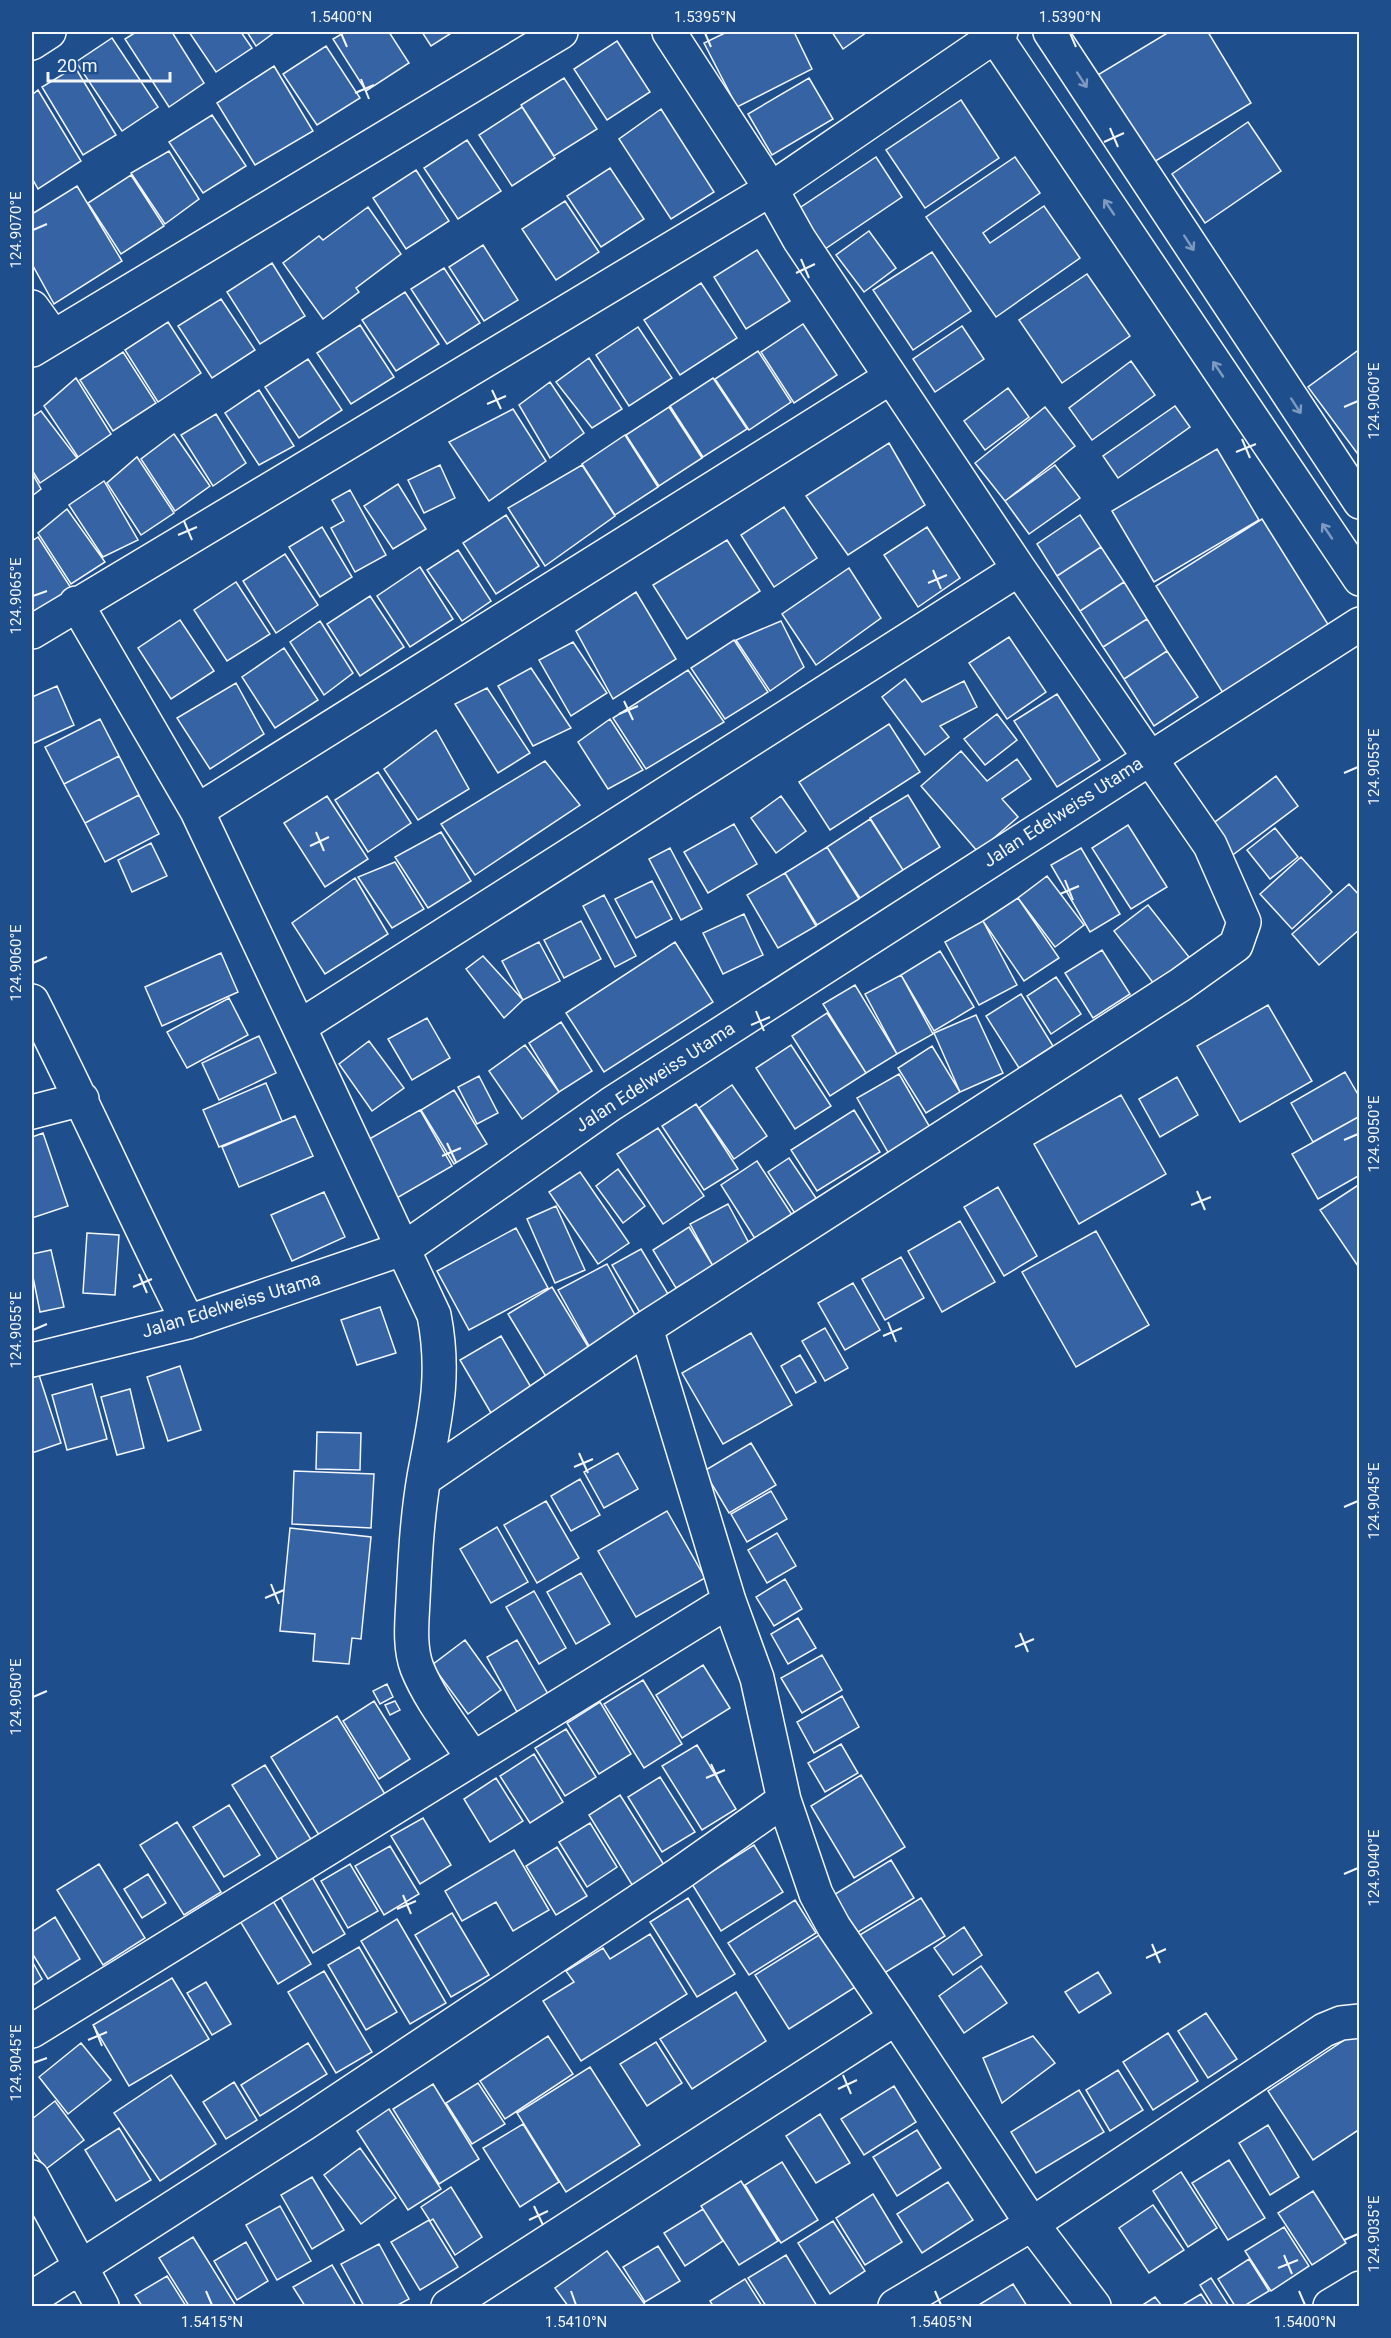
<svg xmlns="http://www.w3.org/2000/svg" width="1391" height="2338" font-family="Roboto,sans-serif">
	<rect width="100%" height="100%" fill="#1f4e8c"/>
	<path fill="#3563a3" stroke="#f2f6ff" stroke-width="1.5" d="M136 32H172L204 83 169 107 125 39Z
		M189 32H241L252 48 216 72Z
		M247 32H275L256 46Z
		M345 32H389L409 63 366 91 333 39Z
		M422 32H453L431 46Z
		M727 32H794L812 69 737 107 704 43Z
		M832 32H867L843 49Z
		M1169 32H1208L1251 103 1149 165 1096 76Z
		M112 38 158 107 122 131 76 62Z
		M617 41 650 92 607 120 574 69Z
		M326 46 360 98 317 125 283 74Z
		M274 66 313 131 255 165 217 103Z
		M75 67 116 135 83 155 42 87Z
		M564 78 597 129 554 156 521 105Z
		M809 78 833 119 772 155 748 114Z
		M38 90 81 161 38 189 32 178V95Z
		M961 100 999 158 925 208 886 150Z
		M522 107 555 158 512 186 479 135Z
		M661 109 714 192 671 219 619 139Z
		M212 115 246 166 203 193 169 142Z
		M1248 122 1281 171 1205 223 1172 174Z
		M467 140 501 191 458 219 424 168Z
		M169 151 199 199 165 224 131 173Z
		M876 157 902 197 816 255 789 215Z
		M1015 157 1040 193 983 233 990 243 1044 206 1080 258 996 317 926 217Z
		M610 168 644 219 601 247 567 196Z
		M416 170 449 221 406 249 373 198Z
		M131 175 164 226 121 254 88 203Z
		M77 186 122 261 54 304 32 264V214Z
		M565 201 599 252 556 280 522 229Z
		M368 207 401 254 356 288 359 292 323 319 283 263 319 236 323 240Z
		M869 231 896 268 864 292 836 255Z
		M483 245 518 300 484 321 449 267Z
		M757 250 790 301 746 329 714 277Z
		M932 252 971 311 913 350 873 290Z
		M272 263 305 316 260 344 227 292Z
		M444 268 480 323 447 344 411 289Z
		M1087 274 1130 336 1062 383 1019 320Z
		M701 283 737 338 680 375 644 320Z
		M405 292 439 344 396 371 362 320Z
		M221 299 255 350 212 378 178 326Z
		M168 322 201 373 158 402 125 350Z
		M803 324 837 375 794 403 761 352Z
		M360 325 394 377 351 404 317 353Z
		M962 326 984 359 935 392 913 359Z
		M638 327 672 378 629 406 596 355Z
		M1360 349V457L1308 387Z
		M758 351 791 402 749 430 715 379Z
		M123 352 156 403 113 431 80 380Z
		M589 358 622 409 592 428 556 382Z
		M308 359 342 410 299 438 265 387Z
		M1131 361 1155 395 1092 440 1069 408Z
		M76 378 111 434 78 457 44 406Z
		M713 378 747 429 703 457 670 406Z
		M550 382 584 433 550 458 519 405Z
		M1008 388 1029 417 985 450 964 421Z
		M259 390 294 446 259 465 225 413Z
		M1175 406 1190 427 1118 478 1103 456Z
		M669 407 702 458 659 486 626 435Z
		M1045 407 1075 446 1005 501 975 463Z
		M513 409 546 461 489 501 449 442Z
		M41 411 77 458 40 483 32 470V417Z
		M216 414 246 463 213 486 181 435Z
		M174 434 210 486 175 511 141 459Z
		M625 435 658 487 615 515 582 464Z
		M889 443 925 505 848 555 806 496Z
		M1217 449 1259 520 1154 582 1112 511Z
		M137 457 174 513 141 535 107 483Z
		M440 465 455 498 424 513 408 480Z
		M582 465 615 516 545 566 508 508Z
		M1055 465 1080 498 1029 534 1005 501Z
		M32 473 41 489 32 496Z
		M104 481 138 540 103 557 69 505Z
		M398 484 426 529 393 549 364 506Z
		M350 490 386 555 355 572 331 528 344 521 332 500Z
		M784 507 817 558 774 587 741 535Z
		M67 509 105 562 71 584 38 533Z
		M506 515 539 566 496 594 463 543Z
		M1080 515 1101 547 1057 576 1037 544Z
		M1262 519 1329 626 1223 693 1156 586Z
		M322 527 352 577 320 597 289 547Z
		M927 527 960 578 918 607 884 555Z
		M38 537 71 588 32 614V541Z
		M727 540 760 591 687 639 653 585Z
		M1101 547 1124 582 1080 611 1057 576Z
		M458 550 491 601 462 621 427 570Z
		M285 554 318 605 276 633 243 581Z
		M420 567 453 619 410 647 377 596Z
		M849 568 881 618 816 665 782 614Z
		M236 582 270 634 227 661 194 610Z
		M1124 582 1147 619 1103 647 1080 611Z
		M636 592 676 659 613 699 576 631Z
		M370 596 404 647 360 676 327 624Z
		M1147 619 1167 651 1124 679 1103 647Z
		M180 620 214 671 171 699 138 648Z
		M320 621 353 673 324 695 290 642Z
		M781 621 804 667 770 691 736 640Z
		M1009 637 1046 692 1007 719 969 663Z
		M734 640 768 692 725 719 691 668Z
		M573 642 607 693 571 716 539 660Z
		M284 648 318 700 275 728 242 677Z
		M1167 651 1198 697 1154 726 1124 679Z
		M531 668 571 728 533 746 498 686Z
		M688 670 724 722 646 769 613 718Z
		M905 679 922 702 964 681 977 707 940 726 949 737 925 755 882 697Z
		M236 683 264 734 210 769 177 718Z
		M57 686 74 725 32 744V697Z
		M487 688 530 753 498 773 455 704Z
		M1057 694 1100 760 1057 787 1014 721Z
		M997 714 1017 740 985 765 964 739Z
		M100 719 119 756 64 784 45 747Z
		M610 719 643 770 608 789 578 742Z
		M889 724 920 772 830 830 799 782Z
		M436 730 469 789 418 820 384 769Z
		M961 751 987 781 1017 759 1031 779 1002 799 1018 817 978 852 921 786Z
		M119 756 139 795 85 823 64 784Z
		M545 761 580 805 475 875 441 824Z
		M378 772 411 823 368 852 335 800Z
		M1276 776 1298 806 1226 860 1203 831Z
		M139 795 159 834 105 862 85 823Z
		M908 795 940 847 903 870 870 818Z
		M327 796 368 859 325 887 284 823Z
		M781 796 806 831 776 853 751 818Z
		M870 819 903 870 860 898 827 847Z
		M734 824 757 864 708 893 684 852Z
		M1128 825 1167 887 1131 909 1092 848Z
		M1275 828 1298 857 1270 879 1247 850Z
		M441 832 471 881 428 908 395 857Z
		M151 843 167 876 132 892 118 860Z
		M827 847 859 899 817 925 785 873Z
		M670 848 702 909 681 920 649 859Z
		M1081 848 1120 914 1090 932 1051 865Z
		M1301 857 1332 892 1292 929 1260 894Z
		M395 862 424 909 392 928 358 877Z
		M785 873 816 926 778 948 747 895Z
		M1047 876 1084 925 1055 947 1018 898Z
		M355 878 388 934 325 974 292 923Z
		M652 881 672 919 636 938 615 899Z
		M1349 884 1360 896V929L1319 965 1292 934Z
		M604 895 636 956 615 967 583 906Z
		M1018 898 1059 958 1024 981 983 921Z
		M1148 905 1189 957 1154 984 1114 931Z
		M744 914 763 955 723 974 703 933Z
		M581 921 601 959 564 978 544 940Z
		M983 921 1017 985 979 1005 945 942Z
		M539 942 560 981 523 1000 502 961Z
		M675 942 713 1002 604 1072 566 1013Z
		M1102 950 1130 994 1093 1018 1065 973Z
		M940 951 974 1007 934 1031 901 975Z
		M221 953 238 992 162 1026 145 987Z
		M483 956 523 1000 504 1018 466 969Z
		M901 975 933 1034 897 1054 865 994Z
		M1056 977 1081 1014 1051 1034 1027 996Z
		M855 985 897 1054 866 1073 823 1004Z
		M1021 994 1053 1046 1019 1068 986 1016Z
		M229 998 248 1035 187 1068 167 1032Z
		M1268 1005 1312 1081 1240 1122 1197 1046Z
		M827 1013 866 1073 830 1096 792 1036Z
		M976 1015 1003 1073 960 1092 934 1033Z
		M427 1018 450 1058 412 1080 388 1039Z
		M561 1022 592 1071 559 1092 529 1043Z
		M259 1036 276 1073 219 1100 202 1063Z
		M369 1041 404 1088 372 1111 339 1064Z
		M525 1045 559 1092 522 1119 489 1071Z
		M791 1045 831 1106 795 1129 756 1068Z
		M932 1046 960 1092 926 1113 898 1068Z
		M1345 1072 1360 1098V1116L1313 1142 1291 1103Z
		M899 1074 935 1136 893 1161 857 1098Z
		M479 1076 498 1113 477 1124 458 1087Z
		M1177 1077 1198 1115 1160 1137 1139 1099Z
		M266 1083 282 1121 219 1147 203 1110Z
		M732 1085 767 1136 734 1159 699 1108Z
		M454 1090 487 1144 454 1164 421 1110Z
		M1121 1095 1166 1174 1079 1224 1034 1144Z
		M696 1104 738 1169 704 1190 662 1126Z
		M420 1110 452 1166 390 1202 357 1146Z
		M854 1110 880 1152 817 1191 791 1150Z
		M295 1116 313 1156 239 1187 222 1147Z
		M1360 1116V1175L1318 1199 1292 1154Z
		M658 1128 704 1196 663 1224 617 1154Z
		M43 1133 68 1206 32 1218V1137Z
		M789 1158 820 1204 798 1218 768 1172Z
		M757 1161 796 1221 759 1245 721 1185Z
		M618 1169 645 1206 623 1223 596 1186Z
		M580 1172 629 1243 598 1264 549 1192Z
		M1360 1184V1269L1320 1210Z
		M998 1187 1037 1256 1004 1276 964 1207Z
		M324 1192 345 1237 292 1261 271 1215Z
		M728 1204 750 1245 713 1266 690 1224Z
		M556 1206 585 1270 555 1283 527 1219Z
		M960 1221 995 1282 942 1312 908 1251Z
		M689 1227 713 1266 676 1288 653 1250Z
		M516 1228 548 1288 469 1330 437 1271Z
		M1096 1231 1149 1325 1076 1367 1022 1272Z
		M87 1233 119 1235 115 1295 83 1293Z
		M641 1249 671 1299 642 1316 612 1265Z
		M51 1250 64 1307 40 1312 32 1272V1254Z
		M901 1257 924 1298 885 1320 862 1279Z
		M607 1264 641 1326 593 1353 558 1290Z
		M853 1283 880 1330 845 1350 818 1303Z
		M552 1287 592 1353 548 1380 508 1314Z
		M380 1307 396 1353 357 1365 341 1320Z
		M825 1328 848 1368 825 1381 802 1341Z
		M751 1333 792 1405 723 1444 682 1373Z
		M501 1336 532 1389 491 1413 460 1360Z
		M800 1355 816 1382 796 1393 781 1366Z
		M180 1366 201 1430 168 1441 147 1377Z
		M39 1375 61 1443 32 1453V1377Z
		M92 1384 107 1439 67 1450 52 1395Z
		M130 1389 144 1448 117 1455 101 1397Z
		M317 1432 361 1433 360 1470 316 1469Z
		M751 1443 776 1485 729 1513 704 1471Z
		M618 1453 638 1489 604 1508 584 1472Z
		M294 1471 374 1474 371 1528 292 1524Z
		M580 1479 600 1515 571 1531 551 1496Z
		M771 1491 787 1519 747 1542 731 1514Z
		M546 1501 579 1558 537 1583 504 1525Z
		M667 1511 705 1578 636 1617 598 1551Z
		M497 1527 528 1582 491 1603 460 1549Z
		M290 1528 371 1537 361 1639 352 1638 349 1664 313 1661 315 1634 280 1631Z
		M777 1533 796 1566 767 1583 748 1550Z
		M581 1573 610 1624 576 1644 547 1592Z
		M785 1579 802 1609 774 1626 756 1597Z
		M534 1591 566 1648 539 1664 506 1607Z
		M798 1618 816 1648 788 1664 771 1634Z
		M465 1640 501 1690 468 1714 432 1665Z
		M517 1640 548 1694 517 1712 487 1657Z
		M822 1655 842 1690 802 1713 781 1678Z
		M703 1665 730 1708 682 1738 656 1695Z
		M643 1680 682 1744 644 1768 604 1704Z
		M387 1684 393 1697 380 1704 373 1691Z
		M842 1696 859 1727 814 1753 797 1722Z
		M374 1701 410 1759 379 1779 343 1721Z
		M395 1701 400 1710 390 1715 385 1705Z
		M600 1702 631 1754 599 1774 567 1723Z
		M337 1716 388 1799 322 1840 271 1757Z
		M566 1729 596 1777 565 1796 535 1748Z
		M841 1744 858 1773 825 1792 808 1763Z
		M697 1745 736 1809 702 1830 662 1766Z
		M534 1754 563 1802 530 1823 500 1776Z
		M265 1765 312 1841 279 1861 232 1785Z
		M861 1775 905 1847 854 1878 811 1806Z
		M660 1777 695 1832 662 1852 628 1797Z
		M496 1778 523 1821 490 1842 464 1799Z
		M620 1795 666 1868 634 1888 589 1815Z
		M229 1805 260 1855 224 1877 193 1827Z
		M423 1818 451 1865 420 1884 391 1836Z
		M177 1822 221 1892 184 1915 140 1845Z
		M590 1823 617 1867 587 1887 559 1842Z
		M754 1845 783 1892 721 1931 692 1884Z
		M390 1846 419 1894 384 1915 355 1866Z
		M557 1847 587 1896 556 1915 526 1866Z
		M514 1850 549 1910 513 1931 496 1902 462 1921 445 1891Z
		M891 1860 914 1898 850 1937 827 1899Z
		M99 1864 145 1938 103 1965 57 1890Z
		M350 1864 378 1911 348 1928 321 1881Z
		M148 1874 166 1903 142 1918 124 1889Z
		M312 1877 345 1934 313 1953 280 1896Z
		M688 1898 735 1974 697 1997 650 1922Z
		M921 1898 945 1936 881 1975 858 1936Z
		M795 1900 816 1933 749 1975 728 1943Z
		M273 1901 311 1964 278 1984 240 1921Z
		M452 1913 489 1975 451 1997 415 1935Z
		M55 1917 80 1959 48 1979 32 1953V1932Z
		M397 1919 446 2003 410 2024 361 1941Z
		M964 1927 982 1955 953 1975 934 1948Z
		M827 1930 860 1984 789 2029 755 1975Z
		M650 1934 687 1994 581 2061 543 2001 574 1982 566 1971 603 1948 610 1959Z
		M359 1947 397 2012 366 2030 328 1965Z
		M32 1961 42 1979 32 1986Z
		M981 1966 1007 2003 964 2033 939 1996Z
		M324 1971 372 2052 336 2073 288 1992Z
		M1098 1972 1111 1993 1079 2013 1065 1992Z
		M172 1978 209 2039 129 2086 93 2025Z
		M206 1982 231 2024 212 2035 187 1993Z
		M736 1992 766 2041 692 2089 660 2039Z
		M1206 2013 1237 2059 1208 2078 1178 2031Z
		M1168 2033 1198 2081 1153 2110 1123 2062Z
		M1355 2033 1360 2041V2129L1313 2160 1268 2091Z
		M548 2036 573 2074 505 2119 480 2081Z
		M1033 2036 1055 2063 1002 2103 983 2058Z
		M656 2042 682 2083 647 2106 620 2064Z
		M81 2043 111 2080 68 2114 39 2077Z
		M308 2043 327 2074 260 2116 241 2085Z
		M590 2067 640 2145 566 2192 517 2113Z
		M1118 2070 1143 2110 1110 2131 1086 2090Z
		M171 2075 216 2144 160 2181 114 2113Z
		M234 2082 257 2120 226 2139 203 2102Z
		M478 2083 505 2124 472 2144 446 2103Z
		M433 2084 479 2159 439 2184 393 2109Z
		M894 2086 916 2122 864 2155 841 2119Z
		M1079 2090 1104 2132 1036 2173 1011 2132Z
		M55 2101 84 2140 46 2169 32 2150V2119Z
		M389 2109 441 2189 408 2210 357 2131Z
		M820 2114 850 2163 816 2183 786 2136Z
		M523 2124 559 2182 520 2207 483 2148Z
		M1268 2125 1299 2177 1270 2195 1239 2143Z
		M119 2128 151 2180 116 2201 85 2150Z
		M917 2130 941 2168 897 2196 873 2157Z
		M360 2148 396 2198 361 2224 324 2175Z
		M1229 2160 1265 2218 1228 2240 1192 2183Z
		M782 2162 818 2220 781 2243 745 2185Z
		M1181 2172 1217 2228 1188 2247 1153 2191Z
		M312 2177 344 2230 312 2249 281 2195Z
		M741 2181 778 2241 739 2265 701 2206Z
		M948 2182 973 2220 922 2253 897 2214Z
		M451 2187 482 2237 455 2255 433 2219 430 2221 421 2207Z
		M1313 2191 1346 2243 1312 2265 1278 2213Z
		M873 2194 902 2242 865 2265 836 2218Z
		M1153 2205 1184 2250 1149 2273 1119 2228Z
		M280 2206 311 2261 277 2280 246 2225Z
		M703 2209 723 2241 685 2266 664 2233Z
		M429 2220 458 2267 420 2290 391 2242Z
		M833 2221 865 2271 830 2294 798 2243Z
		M1284 2227 1309 2266 1271 2291 1245 2251Z
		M193 2237 236 2306H189L159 2258Z
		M246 2242 268 2281 237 2300 214 2261Z
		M379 2244 409 2299 396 2306H364L341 2264Z
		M658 2246 680 2281 645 2302 623 2267Z
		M607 2251 646 2306H568L555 2288Z
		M786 2255 817 2306H766L748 2278Z
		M1249 2259 1269 2291 1244 2306H1235L1218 2279Z
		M332 2265 356 2306H305L293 2287Z
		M167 2276 186 2306H142L135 2295Z
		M1211 2278 1229 2306H1213L1200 2285Z
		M745 2279 762 2306H713L710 2301Z
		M1013 2284 1027 2306H977Z
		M1201 2294 1209 2306H1181Z
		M1155 2297 1162 2306H1141Z"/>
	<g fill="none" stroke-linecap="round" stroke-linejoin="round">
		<g stroke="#f2f6ff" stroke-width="36">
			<path id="minor" d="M992 32 1360 579
				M1050 32 1360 502
				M32 43 49 32
				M32 307 53 336
				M32 350 561 32
				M891 377 197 811 299 1027 1019 569
				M76 603 197 811
				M32 632 771 189 1001 32
				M32 1001C86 1107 134 1216 188 1322
				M299 1027 434 1315C446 1376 435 1418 424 1477 417 1518 415 1559 413 1600 412 1621 409 1647 417 1668 430 1700 453 1728 472 1757
				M32 1112 82 1099
				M32 1360 188 1322 405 1248 611 1104 1360 624
				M424 1479 646 1328 1180 985 1236 945 1244 922 1210 845 1019 569 799 239 771 189 669 32
				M784 1800 816 1894 834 1927 896 2018
				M32 2031 729 1601
				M32 2177 102 2306
				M32 2298 305 2123 679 1874 784 1800 757 1678 729 1601 646 1328
				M448 2306 896 2018 1032 2224 1324 2030 1341 2023 1360 2021
				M895 2306 1032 2224 1094 2306
				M1330 2306 1360 2288"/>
		</g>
		<use href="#minor" stroke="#1f4e8c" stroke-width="33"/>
	</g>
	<defs><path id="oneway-shaft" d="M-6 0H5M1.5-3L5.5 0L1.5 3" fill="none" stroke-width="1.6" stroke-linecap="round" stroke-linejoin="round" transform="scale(1.5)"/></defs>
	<g stroke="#7e9ac0">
		<use href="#oneway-shaft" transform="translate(1082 80) rotate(57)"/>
		<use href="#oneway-shaft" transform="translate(1109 207) rotate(-124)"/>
		<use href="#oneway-shaft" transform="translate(1189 243) rotate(57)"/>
		<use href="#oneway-shaft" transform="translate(1218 369) rotate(-124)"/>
		<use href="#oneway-shaft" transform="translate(1296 406) rotate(57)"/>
		<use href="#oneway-shaft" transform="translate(1327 531) rotate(-124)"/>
	</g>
	<path fill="none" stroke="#f2f6ff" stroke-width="2" d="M341 33 347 47M705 33 711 47M1070 33 1076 47M361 79 369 99M355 93 374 85M1110 128 1118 147M1104 142 1124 133M33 230 47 224M801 259 809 278M796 273 815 264M492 390 501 409M487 404 506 396M1344 407 1358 401M1242 439 1250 458M1236 452 1256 444M184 521 192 540M178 535 197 527M933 570 941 589M928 583 947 575M33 596 47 591M624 701 633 720M619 714 638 706M1344 773 1358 767M316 832 324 851M310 846 329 837M1065 880 1073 900M1060 894 1079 886M33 963 47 957M756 1011 764 1031M751 1025 770 1017M1344 1140 1358 1134M447 1143 456 1162M442 1156 461 1148M1197 1191 1205 1210M1191 1205 1211 1197M139 1274 147 1293M133 1287 152 1279M888 1322 896 1342M33 1330 47 1324M883 1336 902 1328M579 1453 588 1473M574 1467 593 1459M1344 1507 1358 1501M271 1584 279 1604M265 1598 284 1590M1020 1633 1028 1652M1015 1647 1034 1639M33 1697 47 1691M711 1764 720 1783M706 1778 725 1770M1344 1874 1358 1868M403 1895 411 1914M397 1909 416 1901M1152 1944 1160 1963M1146 1958 1166 1949M94 2026 102 2046M88 2040 107 2032M33 2063 47 2058M843 2075 851 2094M838 2089 857 2080M534 2206 543 2225M529 2220 548 2211M1344 2240 1358 2234M1284 2255 1292 2274M1278 2268 1298 2260M206 2291 212 2305M571 2291 576 2305M935 2291 941 2305M1299 2291 1305 2305"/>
	<g text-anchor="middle" stroke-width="4.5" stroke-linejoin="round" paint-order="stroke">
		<g font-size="18" fill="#f2f6ff" stroke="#1f4e8c">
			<text transform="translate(1063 812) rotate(-33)" y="6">Jalan Edelweiss Utama</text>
			<text transform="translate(655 1077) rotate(-33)" y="6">Jalan Edelweiss Utama</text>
			<text transform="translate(231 1305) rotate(-17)" y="6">Jalan Edelweiss Utama</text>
		</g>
	</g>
	<rect width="1391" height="2338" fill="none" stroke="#1f4e8c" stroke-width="66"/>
	<path d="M48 72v9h122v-9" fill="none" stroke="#f2f6ff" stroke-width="3"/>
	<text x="57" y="72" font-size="18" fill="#f2f6ff" stroke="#1f4e8c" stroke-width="4.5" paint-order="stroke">20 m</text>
	<rect x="33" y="33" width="1325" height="2272" fill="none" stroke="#f2f6ff" stroke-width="2"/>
	<g font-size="15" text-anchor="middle" fill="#f2f6ff">
		<text x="341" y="22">1.5400°N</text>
		<text x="705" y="22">1.5395°N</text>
		<text x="1070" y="22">1.5390°N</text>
		<text transform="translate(16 230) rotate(-90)" y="5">124.9070°E</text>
		<text transform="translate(1374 401) rotate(-90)" y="5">124.9060°E</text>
		<text transform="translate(16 596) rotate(-90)" y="5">124.9065°E</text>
		<text transform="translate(1374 767) rotate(-90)" y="5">124.9055°E</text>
		<text transform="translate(16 963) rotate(-90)" y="5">124.9060°E</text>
		<text transform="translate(1374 1134) rotate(-90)" y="5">124.9050°E</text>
		<text transform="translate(16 1330) rotate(-90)" y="5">124.9055°E</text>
		<text transform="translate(1374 1501) rotate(-90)" y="5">124.9045°E</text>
		<text transform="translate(16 1697) rotate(-90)" y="5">124.9050°E</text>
		<text transform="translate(1374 1868) rotate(-90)" y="5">124.9040°E</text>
		<text transform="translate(16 2063) rotate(-90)" y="5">124.9045°E</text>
		<text transform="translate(1374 2234) rotate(-90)" y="5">124.9035°E</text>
		<text x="212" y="2327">1.5415°N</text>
		<text x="576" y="2327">1.5410°N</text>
		<text x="941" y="2327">1.5405°N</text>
		<text x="1305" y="2327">1.5400°N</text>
	</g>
</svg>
